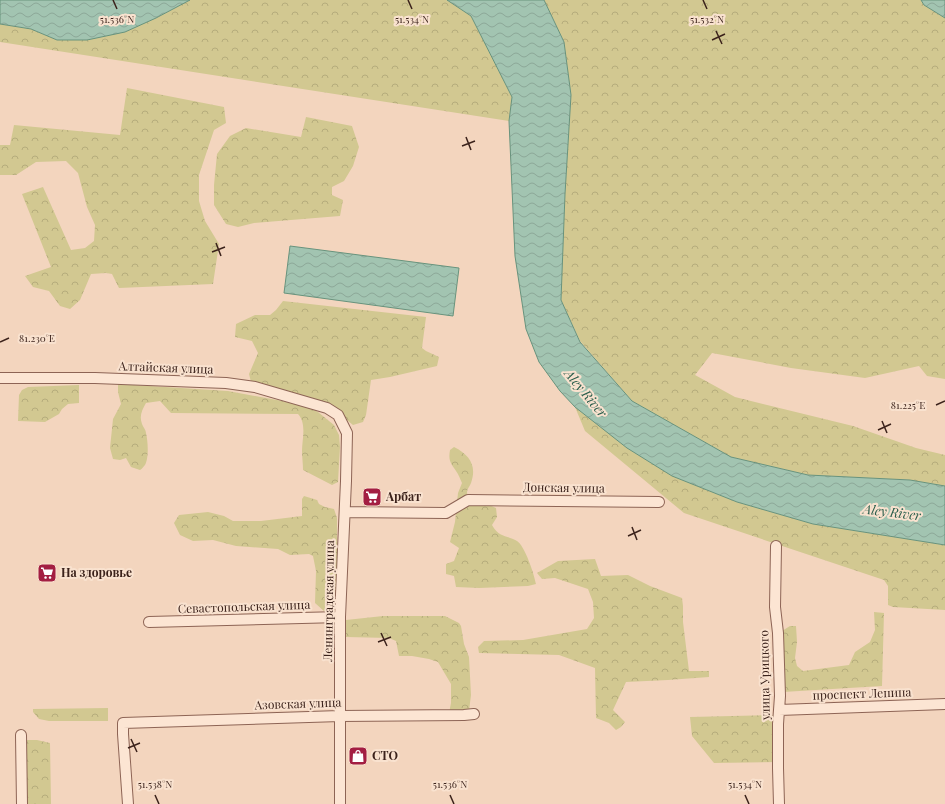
<svg xmlns="http://www.w3.org/2000/svg" width="945" height="804" font-family="'Playfair Display',serif">
	<defs>
		<pattern id="forest-crowns" width="20" height="18" patternUnits="userSpaceOnUse"><rect width="20" height="18" fill="#d2c891"/><path d="M2 6a3 3 0 1 1 6 0M12 15a3 3 0 1 1 6 0" fill="none" stroke="#b5ac7c"/></pattern>
		<pattern id="water-waves" width="16" height="10" patternUnits="userSpaceOnUse"><rect width="16" height="10" fill="#a2c4b1"/><path d="M0 5q4-4 8 0t8 0" fill="none" stroke="#8ca898"/></pattern>
	</defs>
	<rect width="100%" height="100%" fill="#f3d5be"/>
	<path fill="url(#forest-crowns)" d="M190 0H447L471 16 512 97 509 121 0 42V24L31 29 57 40 156 18Z
		M544 0H921L924 5 945 18V379L927 376 919 366 865 378 791 368 712 353 695 375 735 397 853 426 916 448 945 455V486L910 480 808 475 731 457 632 401 580 341 561 300 565 194 571 95 564 42Z
		M127 88 224 107 226 123 214 130 199 175V201L205 221 219 244 213 284 119 288 112 274 106 273 91 274 80 300 70 309 60 306 49 291 33 287 25 276 51 267 22 194 43 187 71 250 85 248 94 241 95 225 87 207 78 173 66 161 36 162 16 175H0V145H10L14 125 120 135Z
		M306 117 352 126 359 147 353 166 344 181 332 187V195L343 200 340 216 254 223 238 227 226 224 214 205V185L217 154 230 136 246 128 301 137Z
		M283 301 426 317 422 348 426 351 439 357 437 366 390 377 371 380 366 415 363 422 353 425 331 407 251 382 249 374 258 353 252 341 235 337 236 324 255 315H270L276 310Z
		M118 384 228 391 304 405 318 412 334 425 339 435 340 447 338 482 332 485 303 470C303 464 302 457 302 451 302 439 307 424 298 414L171 413 160 401 146 403C142 410 139 416 142 424 143 427 146 430 146 433 148 441 149 458 145 465 144 466 142 469 140 470L131 467 126 458 120 460 113 459 110 448 113 419 121 404 118 392Z
		M79 385V403L68 404 62 409 59 414 45 422 18 421 19 395 22 390 28 387Z
		M575 407 627 448 672 476 737 502 813 524 945 545V610L893 607 888 605V586L884 580 684 513 585 431Z
		M454 447C470 455 477 466 471 483 470 486 467 489 467 492 467 496 468 501 469 505H489L496 508 497 517 492 525C499 538 507 535 517 541 525 546 534 574 536 584L528 586 479 588 456 587 454 576 446 574V564L454 561 459 548 450 542 455 522 458 493 462 483C460 479 459 475 456 471 451 463 448 461 450 450Z
		M304 496 317 500 319 504 325 507 334 509 337 518V609L332 612H325L315 603 316 571 313 556 309 554 290 555 278 549 236 546 213 540 193 541 180 535 174 523 179 515 208 512 224 516 233 521H261L302 516V499Z
		M595 559 601 576 628 575 650 586 682 598 683 606V622L689 671H709V677L668 680 626 682 613 710 625 722 621 727 616 730 609 723 596 718 595 668 559 655 479 653 478 647 484 641 523 640 587 629 594 618 593 602 588 589 555 578 542 579 537 573 558 561Z
		M874 612 884 613 882 686 783 692 782 631 790 626H796L797 642 795 658 797 666 803 671 849 665 855 652 870 642 875 630Z
		M383 616H445L459 623 461 626 464 644 469 657 471 695 469 711 449 713 451 703V684L438 662 429 659 412 656H399L396 641 389 638 346 637V620Z
		M108 708V721H49L39 719 33 712V709Z
		M779 715 780 762 714 763 692 736 690 717Z
		M25 740H37L50 743 51 804H24Z"/>
	<path fill="url(#water-waves)" stroke="#68937d" d="M0 0H190L156 18 125 32 87 40H57L31 29 0 24Z
		M447 0H544L564 42 571 95 565 194 561 300 580 342 632 401 731 457 808 475 910 480 945 486V545L813 524 737 502 672 476 627 448 575 407 560 391 539 362 526 329 515 256 509 121 512 97 471 16Z
		M921 0H945V18L924 5Z
		M290 246 459 268 453 316 284 293Z"/>
	<g fill="none" stroke-linecap="round" stroke-linejoin="round">
		<g stroke="#8d6455" stroke-width="12">
			<path id="minor" d="M0 378H95L226 383 255 387 327 408 338 415 347 433 346 481 340 617V804
				M345 512 446 513 468 500 659 502
				M776 546 775 607 778 633 780 696 778 724V768L779 804
				M149 622 340 617
				M779 710 945 704
				M21 735 22 804
				M128 804 123 734V723L340 716 464 715 474 714"/>
		</g>
		<use href="#minor" stroke="#fce5d3" stroke-width="10"/>
	</g>
	<path fill="none" stroke="#3b221b" stroke-width="1.5" d="M113 0 117 9M408 0 412 9M703 0 707 9M716 31 722 44M712 40 725 34M466 137 471 150M462 146 475 141M216 243 221 256M212 252 225 247M0 342 9 338M936 405 945 401M882 421 887 433M878 430 891 424M632 527 637 540M628 536 641 530M381 633 387 646M378 642 391 637M131 739 137 752M128 748 140 743M155 795 159 804M450 795 454 804M745 795 749 804"/>
	<defs>
		<g id="supermarket-square" transform="scale(1)"><rect x="-9" y="-9" width="18" height="18" rx="4" fill="#a31e42" stroke="#f9e2cf"/><path d="M-6-5.5h2.5l.6 2H6L4.5 2H-2.5L-4.4-4H-6ZM-1.5 3.2a1.3 1.3 0 1 0 .1 0ZM3 3.2a1.3 1.3 0 1 0 .1 0Z" fill="#fff"/></g>
		<g id="shop-square" transform="scale(1)"><rect x="-9" y="-9" width="18" height="18" rx="4" fill="#a31e42" stroke="#f9e2cf"/><path d="M-5-2.5h2.3a2.7 3.5 0 0 1 5.4 0H5L5.5 6h-11ZM-1.5-2.5h3a1.5 2.3 0 0 0-3 0Z" fill="#fff"/></g>
	</defs>
	<g fill-rule="evenodd">
		<use href="#supermarket-square" x="372" y="497"/>
		<use href="#supermarket-square" x="47" y="573"/>
		<use href="#shop-square" x="358" y="756"/>
	</g>
	<g text-anchor="middle" stroke-width="4" stroke-linejoin="round" paint-order="stroke">
		<g font-size="12" fill="#3b221b" stroke="#f9e2cf">
			<text transform="translate(166 368) rotate(2)" y="4">Алтайская улица</text>
			<text transform="translate(564 488) rotate(1)" y="4">Донская улица</text>
			<text transform="translate(329 601) rotate(-89)" y="4">Ленинградская улица</text>
			<text transform="translate(244 607) rotate(-2)" y="4">Севастопольская улица</text>
			<text transform="translate(765 675) rotate(-91)" y="4">улица Урицкого</text>
			<text transform="translate(862 694) rotate(-2)" y="4">проспект Ленина</text>
			<text transform="translate(298 704) rotate(-2)" y="4">Азовская улица</text>
		</g>
		<g font-size="12" font-weight="bold" fill="#3b221b" stroke="#f9e2cf" text-anchor="start">
			<text x="386" y="501">Арбат</text>
			<text x="61" y="577">На здоровье</text>
			<text x="372" y="760">СТО</text>
		</g>
		<g font-size="13" font-style="italic" fill="#295d4b" stroke="#f9e2cf">
			<text transform="translate(586 393) rotate(50)" y="5">Aley River</text>
			<text transform="translate(892 512) rotate(7)" y="5">Aley River</text>
		</g>
	</g>
	<g font-size="10" text-anchor="middle" fill="#3b221b" stroke="#f9e2cf" stroke-width="4" stroke-linejoin="round" paint-order="stroke">
		<text x="117" y="23">51.536°N</text>
		<text x="412" y="23">51.534°N</text>
		<text x="707" y="23">51.532°N</text>
		<text x="37" y="342">81.230°E</text>
		<text x="908" y="409">81.225°E</text>
		<text x="155" y="788">51.538°N</text>
		<text x="450" y="788">51.536°N</text>
		<text x="745" y="788">51.534°N</text>
	</g>
</svg>
